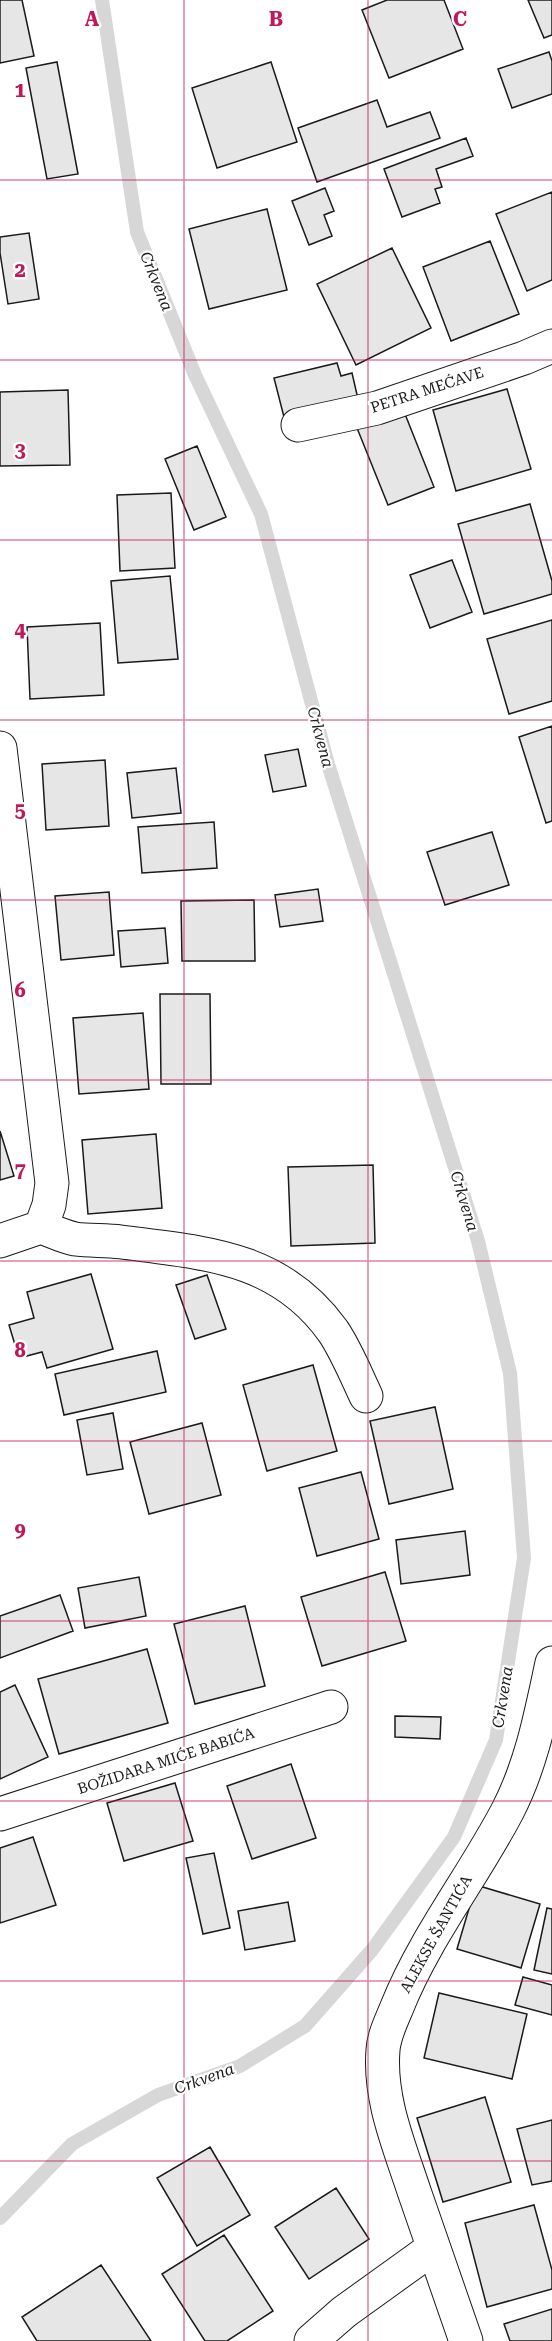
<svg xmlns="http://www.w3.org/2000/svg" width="552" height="2341" font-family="'Roboto Serif',serif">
	<rect width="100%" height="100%" fill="#fff"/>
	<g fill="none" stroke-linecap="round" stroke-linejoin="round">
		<path stroke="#d7d7d7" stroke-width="14" d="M0 2218 72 2144 158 2095 240 2066 305 2026 372 1950 454 1837 496 1740 524 1558 510 1373 478 1241 328 764 261 514 195 375 137 232 102 0"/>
	</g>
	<path fill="#e6e6e6" stroke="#1a1a1a" stroke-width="1.5" d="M0 0H22L34 56 0 63Z
		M387 0H444L463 49 389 78 362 10Z
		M528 0H552V35L544 38Z
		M549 52 552 61V94L512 108 498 69Z
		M57 62 78 174 47 179 26 68Z
		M271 62 297 142 217 168 192 88Z
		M377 100 387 127 430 112 440 138 317 182 298 128Z
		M466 138 473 156 436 169 442 187 435 189 440 203 402 217 384 169Z
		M325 188 334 211 324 215 332 236 309 245 292 201Z
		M552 192V280L527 291 496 214Z
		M267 209 287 290 209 309 189 229Z
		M29 233 39 299 8 304 0 253V237Z
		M490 241 519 314 451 341 423 267Z
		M392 248 431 328 356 365 317 284Z
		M337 363 341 376 352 373 358 399 284 417 274 378Z
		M507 389 531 469 456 491 433 410Z
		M68 390 70 465 0 466V392Z
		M403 409 434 487 388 505 357 428Z
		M197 446 226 517 194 530 165 459Z
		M171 493 175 568 120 571 117 495Z
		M530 504 552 581V594L484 614 458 524Z
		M452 560 472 612 430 628 410 575Z
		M170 576 178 659 118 663 111 581Z
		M552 620V701L509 714 487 639Z
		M100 623 104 695 30 699 27 627Z
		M552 726V821L546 823 519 737Z
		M298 749 306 786 273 792 265 755Z
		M105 760 109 826 46 830 42 764Z
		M176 768 181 813 132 818 127 773Z
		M214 822 217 868 142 873 138 827Z
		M492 832 509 885 445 905 427 852Z
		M318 889 323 921 280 927 275 895Z
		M109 892 114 955 61 960 55 896Z
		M254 900 255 961H182L181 901Z
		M165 928 168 963 121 967 118 931Z
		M160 994H210L211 1084H161Z
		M143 1013 149 1089 79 1094 73 1018Z
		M0 1131 14 1176 0 1180Z
		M156 1134 162 1208 88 1214 82 1140Z
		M373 1165 375 1243 291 1246 288 1167Z
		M91 1274 113 1349 47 1368 42 1352 19 1358 9 1325 34 1318 27 1292Z
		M207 1275 226 1329 195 1339 176 1285Z
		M157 1351 166 1392 64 1415 55 1374Z
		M313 1365 337 1451 267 1471 243 1385Z
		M435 1407 453 1489 389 1504 370 1421Z
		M113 1413 123 1469 87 1475 77 1420Z
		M202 1423 221 1495 149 1514 130 1442Z
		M361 1472 379 1539 317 1556 299 1488Z
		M465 1531 470 1575 401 1584 396 1540Z
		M385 1572 406 1641 322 1666 301 1597Z
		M139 1577 146 1616 85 1628 78 1588Z
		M60 1595 73 1631 0 1658V1616Z
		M245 1606 265 1686 195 1704 174 1624Z
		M147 1649 168 1723 59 1754 38 1679Z
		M15 1685 48 1757 0 1779V1692Z
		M395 1716 441 1717 440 1739 395 1737Z
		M291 1764 316 1838 252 1859 227 1786Z
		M175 1783 193 1841 124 1861 107 1803Z
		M33 1837 56 1905 0 1923V1848Z
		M214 1853 230 1928 203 1934 186 1858Z
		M476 1885 540 1904 521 1968 457 1949Z
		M288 1902 295 1941 245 1950 238 1911Z
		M547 1908 552 1909V1974L534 1970Z
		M523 1977 552 1985V2015L515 2005Z
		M439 1993 527 2014 512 2079 424 2058Z
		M485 2097 511 2182 443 2202 417 2118Z
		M552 2120V2181L532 2185 517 2129Z
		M210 2147 250 2215 197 2246 157 2178Z
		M336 2188 369 2239 309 2279 275 2227Z
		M534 2205 552 2270V2289L487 2307 465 2223Z
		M224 2235 273 2311 227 2341H205L162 2274Z
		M101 2265 151 2341H37L22 2317Z
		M552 2309V2341H510L504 2324Z"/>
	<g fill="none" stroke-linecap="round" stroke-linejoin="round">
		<g stroke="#1a1a1a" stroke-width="35">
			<path id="minor" d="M298 425 377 408 524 358 552 346
				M0 748 52 1183 49 1205 41 1227 0 1241
				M41 1227C52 1231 64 1237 75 1239 90 1241 106 1240 121 1242 205 1253 279 1256 333 1331 346 1350 356 1375 366 1396
				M0 1814 331 1707
				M311 2341 344 2312 433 2248
				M466 2341C449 2291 431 2241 414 2191 399 2145 379 2099 383 2050 384 2035 391 2022 397 2007 425 1937 473 1877 508 1810 532 1763 541 1714 552 1663"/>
		</g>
		<use href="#minor" stroke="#fff" stroke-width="33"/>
	</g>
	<path fill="none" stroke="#c2185b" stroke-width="1.5" stroke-opacity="0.55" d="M184 0V2341M368 0V2341M0 180H552M0 360H552M0 540H552M0 720H552M0 900H552M0 1080H552M0 1261H552M0 1441H552M0 1621H552M0 1801H552M0 1981H552M0 2161H552"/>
	<g text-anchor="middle" stroke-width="4.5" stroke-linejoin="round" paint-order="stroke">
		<g font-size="15" fill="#1a1a1a" stroke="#fff">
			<text transform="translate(427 390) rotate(-18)" y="5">PETRA MEĆAVE</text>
			<text transform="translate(166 1761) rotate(-18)" y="5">BOŽIDARA MIĆE BABIĆA</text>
			<text transform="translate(436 1934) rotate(-61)" y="5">ALEKSE ŠANTIĆA</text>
		</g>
		<g font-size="16" font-style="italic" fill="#1a1a1a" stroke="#fff">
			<text transform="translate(157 281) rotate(68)" y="6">Crkvena</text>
			<text transform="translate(321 737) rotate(75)" y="6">Crkvena</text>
			<text transform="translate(465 1201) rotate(73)" y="6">Crkvena</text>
			<text transform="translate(502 1697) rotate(-81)" y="6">Crkvena</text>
			<text transform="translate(204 2078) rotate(-20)" y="6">Crkvena</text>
		</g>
	</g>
	<g font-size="20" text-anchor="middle" font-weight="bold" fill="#c2185b" stroke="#fff" stroke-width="4.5" stroke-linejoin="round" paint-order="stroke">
		<text x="92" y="26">A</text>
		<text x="276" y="26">B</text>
		<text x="460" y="26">C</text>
		<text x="20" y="97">1</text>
		<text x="20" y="277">2</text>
		<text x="20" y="457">3</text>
		<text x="20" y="637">4</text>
		<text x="20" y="817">5</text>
		<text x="20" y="997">6</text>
		<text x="20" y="1177">7</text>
		<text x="20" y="1357">8</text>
		<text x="20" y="1537">9</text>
	</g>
</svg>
